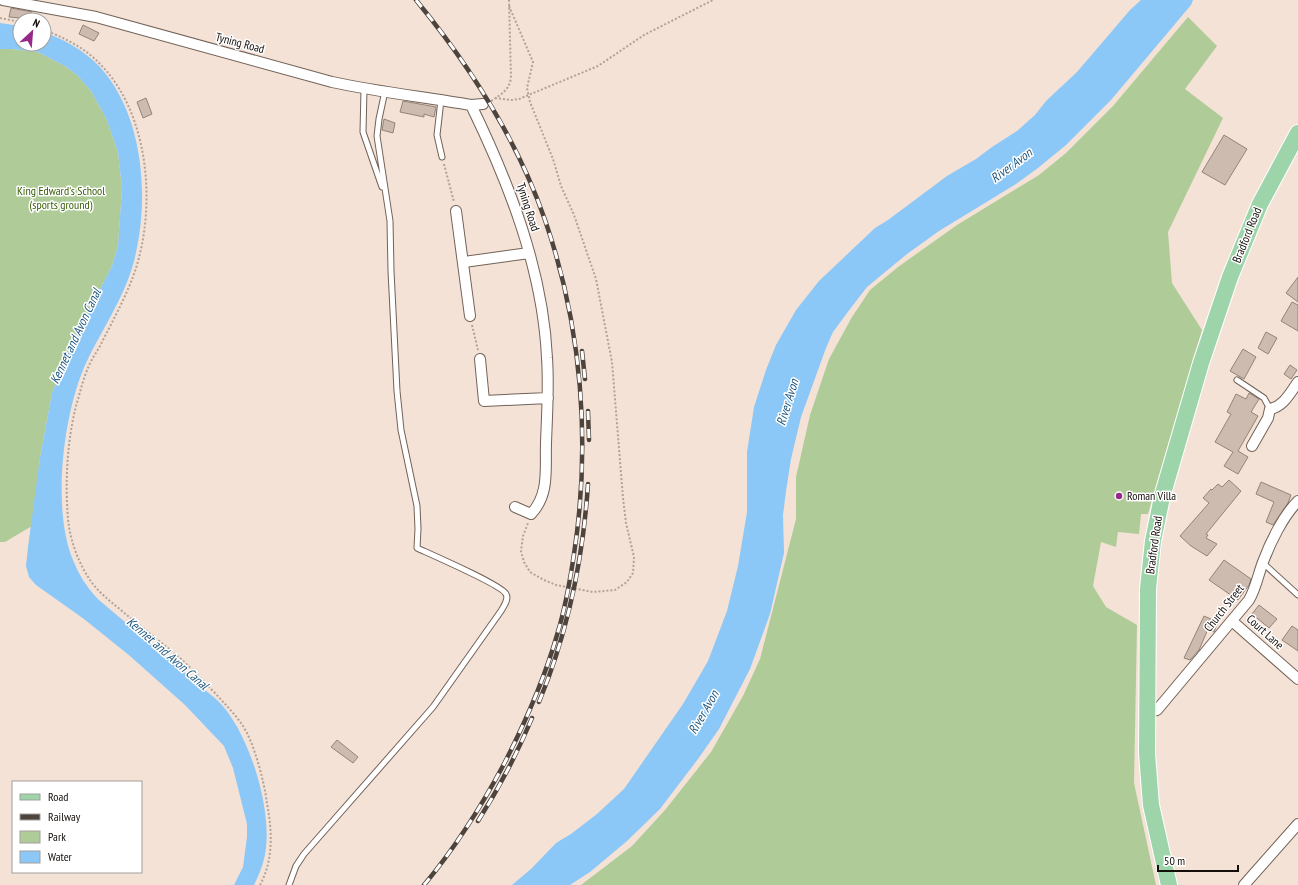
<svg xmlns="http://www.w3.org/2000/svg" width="1298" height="885" font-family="'PT Sans Narrow',sans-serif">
	<rect width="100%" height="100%" fill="#f5e2d6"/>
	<path fill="#afcc98" d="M1188 17 1217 46 1185 89 1223 118 1168 232 1172 283 1202 330 1148 514H1141L1139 534 1118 532 1116 547 1101 542 1093 586 1106 607 1137 625 1134 783 1156 885H581L632 846 665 810 711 752 743 696 760 659 796 519V477L810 415 829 359 852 317 870 290 898 267 957 225 1039 175 1066 153 1113 106Z
		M0 49H12L38 52 65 66 77 75 91 91 106 118 118 152 122 188 118 246 112 266 73 342 52 393 40 458 32 526 5 542H0Z"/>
	<path fill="#8bc7f7" d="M1141 0H1193L1191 5 1111 100 1066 145 1038 168 1016 184 939 231 907 254 867 287 850 309 833 332 826 348 801 417 791 459 786 491 783 515 784 553 770 614 750 669 719 729 698 759 660 809 627 841 590 872 570 885H512L531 869 556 843 571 834 597 814 624 789 683 704 708 661 727 611 738 566 747 512V452L754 407 766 370 776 345 796 310 819 281 875 228 888 220 947 176 976 159 992 147 1017 131 1035 115 1046 101 1077 72 1130 10Z
		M0 23 20 26V44H44V32C65 40 85 51 100 67 144 116 150 199 134 261 124 300 99 333 83 370 63 419 52 510 73 560 79 575 87 588 99 600L217 700C248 729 271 805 266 847 265 860 260 873 254 885H234L243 867 247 837V824L233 768 224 746 185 705 130 656 84 619 36 585 29 577 26 566 28 547 40 458 52 393 73 342 112 266 118 246 122 188 118 152 106 118 91 91 77 75 65 66 38 52 12 49H0Z"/>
	<path fill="#cdbbaf" stroke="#948378" d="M11 8 32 12 31 19 9 17Z
		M83 25 99 33 94 41 79 34Z
		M146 98 152 114 143 118 137 102Z
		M403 101 436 107 434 117 424 114V117L400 112Z
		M384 119 395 123 393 133 382 130Z
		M1224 135 1247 149 1225 185 1202 172Z
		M1298 277V302L1286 293Z
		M1292 302 1298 305V331L1281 321Z
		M1266 332 1277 338 1268 354 1258 348Z
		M1243 349 1256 357 1244 379 1230 371Z
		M1290 365 1297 370 1291 379 1284 374Z
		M1249 393 1259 399 1251 412 1258 416 1238 451 1248 457 1238 474 1224 466 1233 452 1215 442 1231 414 1227 412 1236 394 1246 399Z
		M1229 480 1241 491 1206 534 1208 535 1206 538 1217 544 1207 556 1191 546 1180 536 1209 503 1203 498 1211 489 1212 490 1218 484 1222 487Z
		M1261 482 1291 495 1288 503 1273 525 1266 522 1274 502 1256 494Z
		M1224 560 1251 579 1249 585 1238 600 1209 580Z
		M1259 605 1277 619 1269 628 1252 614Z
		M1204 616 1218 622 1214 632 1208 629 1199 650 1190 660 1184 658Z
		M1292 626 1298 630V651L1282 640Z
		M337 740 358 757 353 763 331 747Z"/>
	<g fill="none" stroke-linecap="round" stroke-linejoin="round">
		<g stroke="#726257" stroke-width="7">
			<path id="service" d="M364 89 363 132 382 187
				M441 100 437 135 442 157
				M1237 380 1264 398 1270 409
				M1263 563 1298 595
				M289 885 296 866 304 854 433 707 501 611C504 606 509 599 506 594 502 585 430 554 417 548L418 529 417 506 401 430 397 391 391 271 390 221 377 136 379 119 385 91"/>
		</g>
		<g stroke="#726257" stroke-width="12">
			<path id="minor" d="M3 0 96 17 332 82C378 92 425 97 471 105L483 104
				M471 105C509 183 543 270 547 358 549 386 547 414 546 443 545 468 550 494 531 514L515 507
				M456 211 470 316
				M464 262 529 253
				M480 359 484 401 548 398
				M1252 446 1268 418 1270 409C1284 406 1290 393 1298 382
				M1232 621 1298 679
				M1147 712 1157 710 1249 600C1256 588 1258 575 1263 562 1270 543 1283 516 1298 501
				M1244 885 1298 824"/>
		</g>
		<g stroke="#fff" stroke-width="18">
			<path id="primary" d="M1169 885 1151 805 1147 753 1148 589 1153 541 1162 497 1201 363 1230 277 1260 204 1298 133"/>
		</g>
		<path stroke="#b1a298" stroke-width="2" stroke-dasharray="2 2" stroke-linecap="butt" d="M509 6 533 62 527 88 530 102 553 159 561 186 574 215 596 279 612 362 623 498 626 523 634 557 633 573 627 582 615 590 593 592 556 585 544 580 530 572 524 562 521 551 523 536 528 523
			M0 18 20 22
			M44 30C63 37 85 48 99 63 150 113 157 209 134 274 125 299 112 322 100 346 96 353 91 360 88 368 83 379 80 393 76 406 67 442 65 482 68 519 70 540 78 562 90 580 98 592 110 601 122 611 141 627 161 642 180 658 192 669 203 681 215 693 224 703 233 712 241 723 254 741 264 781 267 803 272 831 274 859 260 885
			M495 98 512 100 519 99 598 66 644 35 713 0
			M491 101C502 94 509 90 511 78L509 0
			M444 164 454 202
			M472 325 478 350"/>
		<use href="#service" stroke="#fff" stroke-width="5"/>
		<use href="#minor" stroke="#fff" stroke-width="10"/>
		<use href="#primary" stroke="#9ed4aa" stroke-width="16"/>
		<g stroke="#4d443e" stroke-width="4.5">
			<path id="rail" d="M416 0C470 66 517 139 545 220 582 327 591 443 574 554 570 581 565 609 557 635 544 680 525 723 504 764 481 807 455 848 424 885
				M582 351 585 379
				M588 411 589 440
				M539 702C568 632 583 560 588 484
				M478 821C499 788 517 754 532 718"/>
		</g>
		<use href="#rail" stroke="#fff" stroke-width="3" stroke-dasharray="9" stroke-linecap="butt"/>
	</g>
	<circle fill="#962989" stroke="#fff" stroke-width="1.5" cx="1119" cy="496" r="4"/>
	<g text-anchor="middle" stroke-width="3" stroke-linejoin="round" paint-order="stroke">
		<g font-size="12" fill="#150f0b" stroke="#fff">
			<text transform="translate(240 43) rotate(15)" y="4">Tyning Road</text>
			<text transform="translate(528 207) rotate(72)" y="4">Tyning Road</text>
			<text transform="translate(1247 235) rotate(-68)" y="4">Bradford Road</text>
			<text transform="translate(1154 545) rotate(-82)" y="4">Bradford Road</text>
			<text transform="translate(1224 608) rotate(-52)" y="4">Church Street</text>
			<text transform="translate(1265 632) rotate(42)" y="4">Court Lane</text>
		</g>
		<g font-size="12" fill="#375c04" stroke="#fff">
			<text x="61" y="195">King Edward's School<tspan x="61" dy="14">(sports ground)</tspan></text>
		</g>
		<g font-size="12" fill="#150f0b" stroke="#fff" text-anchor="start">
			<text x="1127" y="500">Roman Villa</text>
		</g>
		<g font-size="13" font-style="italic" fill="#1f577e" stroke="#fff">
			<text transform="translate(1011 165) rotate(-37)" y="5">River Avon</text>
			<text transform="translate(75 336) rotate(-65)" y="5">Kennet and Avon Canal</text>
			<text transform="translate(787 402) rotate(-73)" y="5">River Avon</text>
			<text transform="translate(168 653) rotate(41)" y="5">Kennet and Avon Canal</text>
			<text transform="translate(703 712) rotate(-60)" y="5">River Avon</text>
		</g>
	</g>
	<rect x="12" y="781" width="130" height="92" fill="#ffffff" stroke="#a19f9d"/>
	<rect x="20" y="794" width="20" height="6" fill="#9ed4aa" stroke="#a19f9d"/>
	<text x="48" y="801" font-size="12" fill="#150f0b">Road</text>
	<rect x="20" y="814" width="20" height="6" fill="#4d443e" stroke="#a19f9d"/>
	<text x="48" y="821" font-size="12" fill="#150f0b">Railway</text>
	<rect x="20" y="831" width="20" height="12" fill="#afcc98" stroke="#a19f9d"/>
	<text x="48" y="841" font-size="12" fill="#150f0b">Park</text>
	<rect x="20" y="851" width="20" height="12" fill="#8bc7f7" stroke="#a19f9d"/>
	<text x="48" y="861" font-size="12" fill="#150f0b">Water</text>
	<g transform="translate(32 32) rotate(26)"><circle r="19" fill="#ffffff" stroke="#a19f9d"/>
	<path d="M0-3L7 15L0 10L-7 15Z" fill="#962989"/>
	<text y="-6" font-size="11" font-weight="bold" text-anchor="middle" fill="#150f0b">N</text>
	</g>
	<path d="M1158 865v6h80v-6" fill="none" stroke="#150f0b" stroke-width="2"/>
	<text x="1164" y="865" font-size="12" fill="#150f0b" stroke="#ffffff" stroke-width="3" paint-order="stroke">50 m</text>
</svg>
